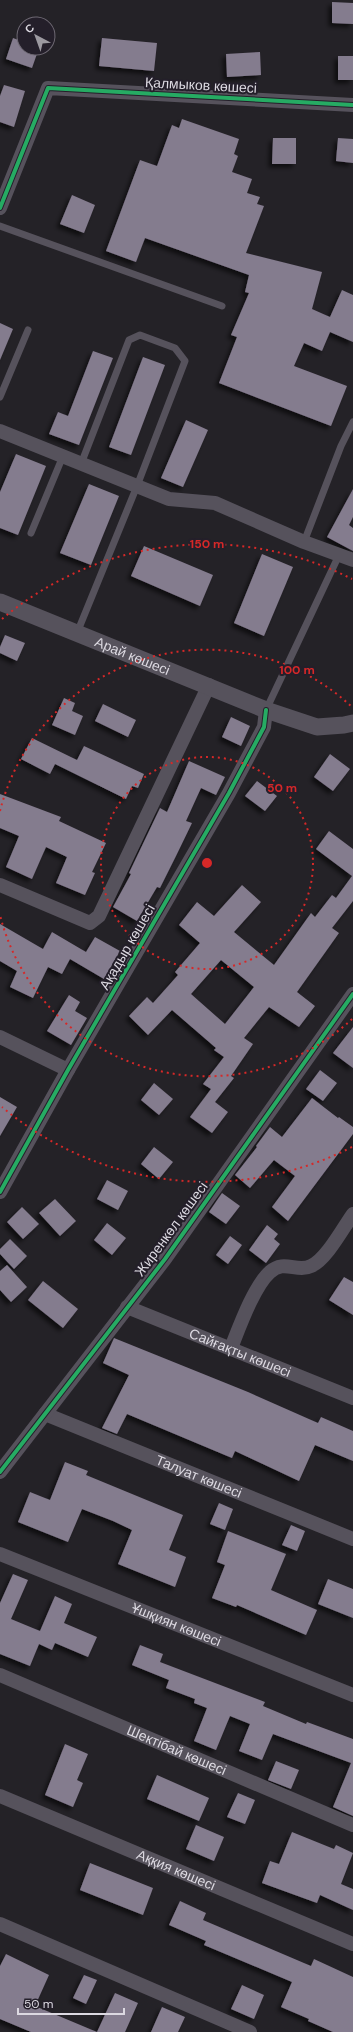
<svg xmlns="http://www.w3.org/2000/svg" width="353" height="2032" font-family="'DM Sans',sans-serif">
	<defs>
		<filter id="shadow"><feDropShadow dx="-3.5" dy="3.5" stdDeviation="2" flood-color="#0009"/></filter>
	</defs>
	<rect width="100%" height="100%" fill="#242227"/>
	<path fill="#847b8e" fill-rule="evenodd" filter="url(#shadow)" d="M332 2 353 3V24L332 23Z
		M13 38 24 42V48H39L32 68 6 59Z
		M102 38 157 43 154 71 99 66Z
		M260 52 261 75 227 77 226 54Z
		M338 56H353V80H338Z
		M4 85 25 91 14 127 0 122V96Z
		M182 119 239 139 234 154 238 156 232 172 252 179 247 193 260 197 257 204 264 206 246 253 322 272 312 309 330 317 342 290 353 295V342L330 332 322 351 304 343 294 366 347 386 331 426 219 383 237 337 231 335 249 293 245 292 249 275 145 238 136 262 106 251 140 160 157 166 172 125 179 128Z
		M273 138H296V164H272Z
		M338 138 353 139V163L336 161Z
		M72 195 95 205 84 233 60 224Z
		M0 323 13 329 0 360Z
		M93 351 113 358 79 445 49 434 58 412 68 416Z
		M143 357 165 365 131 455 109 447Z
		M186 420 208 430 183 487 161 478Z
		M16 454 46 466 18 535 0 528V492Z
		M89 484 119 496 91 565 60 553Z
		M353 489V517L349 525 353 528V551L327 537Z
		M144 546 213 575 200 606 131 576Z
		M262 554 293 567 264 636 234 623Z
		M5 635 25 643 17 661 0 653V647Z
		M64 698 75 703 72 711 83 716 75 735 52 725Z
		M103 704 136 720 128 737 95 721Z
		M231 717 250 726 241 746 222 737Z
		M32 738 77 760 84 746 144 774 138 788 132 786 126 799 55 764 50 774 21 759Z
		M330 754 350 769 333 791 314 777Z
		M189 761 225 777 216 795 201 788 186 821 192 823 176 856 160 888 157 887 137 921 113 907 131 874 129 873 160 808 167 812Z
		M257 781 277 796 265 811 245 796Z
		M0 794 61 817 59 821 106 843 92 872 95 873 85 895 56 883 67 857 46 847 32 879 6 867 19 836 0 828Z
		M329 831 353 849V901L332 928 339 933 297 992 315 1006 299 1027 269 1007 244 1038 253 1044 231 1076 234 1078 215 1102 228 1112 212 1133 190 1117 211 1089 203 1084 224 1057 214 1050 216 1048 172 1010 148 1035 129 1016 147 997 153 1003 178 975 175 972 200 943 179 925 197 902 214 916 242 885 261 902 234 932 274 965 311 913 315 917 332 895 336 898 352 876 316 849ZM221 960 254 987 225 1024 191 994Z
		M0 924 43 949 52 932 86 952 95 937 120 951 104 979 70 959 62 974 48 967 33 998 10 987 17 971 0 961Z
		M69 995 80 1002 75 1011 87 1018 71 1045 47 1031Z
		M353 1027V1068L333 1053Z
		M320 1070 337 1083 323 1101 306 1089Z
		M154 1083 173 1099 159 1115 141 1100Z
		M0 1097 17 1107 0 1136Z
		M312 1098 338 1118 339 1117 353 1127V1134L288 1221 272 1207 295 1176 274 1160 250 1188 235 1175 257 1147 256 1146 270 1127 282 1137Z
		M154 1147 173 1162 159 1179 141 1164Z
		M107 1180 128 1191 118 1210 97 1199Z
		M222 1193 240 1206 226 1224 209 1212Z
		M55 1199 76 1221 60 1236 39 1213Z
		M22 1207 39 1224 23 1239 7 1222Z
		M107 1223 126 1238 112 1255 94 1240Z
		M267 1225 278 1234 274 1239 280 1244 266 1263 249 1250Z
		M230 1236 242 1245 228 1264 216 1255Z
		M10 1239 27 1256 14 1269 0 1254V1249Z
		M7 1265 27 1287 11 1302 0 1290V1271Z
		M344 1277 353 1282V1315L329 1300Z
		M43 1281 78 1309 63 1328 28 1300Z
		M114 1338 248 1392 318 1423 321 1417 353 1431V1461L315 1445 299 1481 235 1451 232 1458 127 1414 117 1434 102 1428 129 1375 103 1363Z
		M65 1462 88 1471 86 1475 183 1515 169 1550 186 1557 175 1587 118 1564 132 1530 113 1521 82 1509 68 1542 18 1522 30 1492 50 1500Z
		M219 1503 233 1509 225 1530 210 1524Z
		M291 1525 305 1531 297 1551 282 1545Z
		M228 1531 286 1554 271 1590 317 1610 306 1635 237 1605 236 1607 212 1598 225 1565 217 1562Z
		M13 1574 28 1580 11 1619 40 1631 55 1596 72 1604 64 1623 97 1637 88 1657 55 1643 52 1650 39 1644 30 1666 0 1654V1603Z
		M328 1579 353 1589V1618L318 1604Z
		M140 1645 163 1654 160 1662 265 1702 263 1706 306 1724 307 1722 353 1739V1816L333 1807 351 1763 273 1734 262 1760 239 1751 250 1724 230 1716 216 1750 194 1741 207 1708 194 1703 195 1699 166 1688 169 1680 132 1665Z
		M65 1744 88 1754 77 1780 83 1783 73 1807 45 1795Z
		M276 1761 299 1770 291 1789 268 1780Z
		M157 1775 209 1798 199 1821 147 1799Z
		M238 1793 255 1800 245 1824 227 1817Z
		M196 1825 224 1837 214 1861 186 1849Z
		M292 1832 334 1849 336 1845 353 1853 341 1884 353 1889V1910L320 1895 317 1903 262 1883 270 1861 279 1864Z
		M90 1863 153 1888 143 1915 80 1890Z
		M180 1901 206 1913 203 1920 311 1966 314 1959 353 1977V2032H333L308 2021 309 2019 281 2007 292 1982 204 1945 206 1941 169 1925Z
		M6 1954 49 1975 35 2006 97 2032H31L0 2019V1966Z
		M84 1975 97 1980 86 2004 73 1998Z
		M242 1985 264 1995 254 2019 231 2009Z
		M115 1993 138 2003 125 2032H97Z
		M162 2007 185 2017 178 2032H151Z"/>
	<g fill="none" stroke-linecap="round" stroke-linejoin="round">
		<path stroke="#56525c" stroke-width="7" d="M0 226 222 306
			M0 397 28 330
			M31 533 63 456
			M304 542 341 446 353 422
			M77 633 137 486 185 361 175 348 140 335 129 340 81 464
			M266 710 339 555"/>
		<g stroke="#56525c" stroke-width="14">
			<path d="M0 208 48 88 353 105"/>
			<path d="M0 431 169 499 215 503 304 542 353 560"/>
			<path d="M0 885 90 923 99 916 209 685"/>
			<path d="M0 1037 68 1070"/>
			<path d="M0 1192 68 1070 229 793 264 727 266 710"/>
			<path id="s1" d="M127 1307 353 1398"/>
			<path d="M231 1348C239 1328 254 1286 270 1272 284 1259 297 1273 311 1266 326 1260 343 1228 353 1214"/>
			<path id="s2" d="M45 1414 353 1539"/>
			<path d="M0 1472 165 1259 353 994"/>
			<path id="s3" d="M0 1554 353 1695"/>
			<path id="s4" d="M0 1675 353 1825"/>
			<path id="s5" d="M0 1796 353 1944"/>
			<path d="M0 1924 250 2032"/>
		</g>
		<path stroke="#56525c" stroke-width="17" id="s6" d="M0 602 266 710 317 727 344 725 353 723"/>
		<g stroke="#241f2a" stroke-width="6">
			<path id="cycleway" d="M0 208 48 88 353 105
				M0 1192 68 1070 229 793 264 727 266 710
				M0 1472 165 1259 353 994"/>
		</g>
		<use href="#cycleway" stroke="#26ab63" stroke-width="4"/>
	</g>
	<g fill="none" stroke="#d62828" stroke-width="2" stroke-dasharray="2 4">
		<circle cx="207" cy="863" r="106"/>
		<path d="M352 1019A213 213 0 0 1 0 915M0 811A213 213 0 0 1 352 707"/>
		<path d="M352 1147A319 319 0 0 1 2 1107M2 619A319 319 0 0 1 352 579"/>
	</g>
	<g text-anchor="middle" stroke-width="4" stroke-linejoin="round" paint-order="stroke">
		<g font-size="14" fill="#dcd9e1" stroke="#241f2a">
			<text transform="translate(201 85) rotate(3)" y="5">Қалмыков көшесі</text>
			<text dy="5" stroke="none"><textPath href="#s6" startOffset="143">Арай көшесі</textPath></text>
			<text transform="translate(127 947) rotate(-60)" y="5">Ақадыр көшесі</text>
			<text transform="translate(171 1229) rotate(-54)" y="5">Жиренкөл көшесі</text>
			<text dy="5" stroke="none"><textPath href="#s1" startOffset="122">Сайғақты көшесі</textPath></text>
			<text dy="5" stroke="none"><textPath href="#s2" startOffset="166">Талуат көшесі</textPath></text>
			<text dy="5" stroke="none"><textPath href="#s3" startOffset="190">Ұшқиян көшесі</textPath></text>
			<text dy="5" stroke="none"><textPath href="#s4" startOffset="192">Шектібай көшесі</textPath></text>
			<text dy="5" stroke="none"><textPath href="#s5" startOffset="191">Аққия көшесі</textPath></text>
		</g>
	</g>
	<circle cx="207" cy="863" r="6" fill="#d62828" stroke="#241f2a" stroke-width="2"/>
	<g font-size="12" text-anchor="middle" font-weight="bold" fill="#d62828" stroke="#241f2a" stroke-width="4" stroke-linejoin="round" paint-order="stroke">
		<text x="207" y="548">150 m</text>
		<text x="297" y="674">100 m</text>
		<text x="282" y="792">50 m</text>
	</g>
	<g transform="translate(36 36) rotate(319)"><circle r="19" fill="#241f2a" stroke="#6e6973"/>
	<path d="M0-3L7 15L0 10L-7 15Z" fill="#9c99a0"/>
	<text y="-6" font-size="11" font-weight="bold" text-anchor="middle" fill="#dcd9e1">С</text>
	</g>
	<path d="M18 2008v6h106v-6" fill="none" stroke="#dcd9e1" stroke-width="2"/>
	<text x="24" y="2008" font-size="12" fill="#dcd9e1" stroke="#241f2a" stroke-width="3" paint-order="stroke">50 m</text>
</svg>
